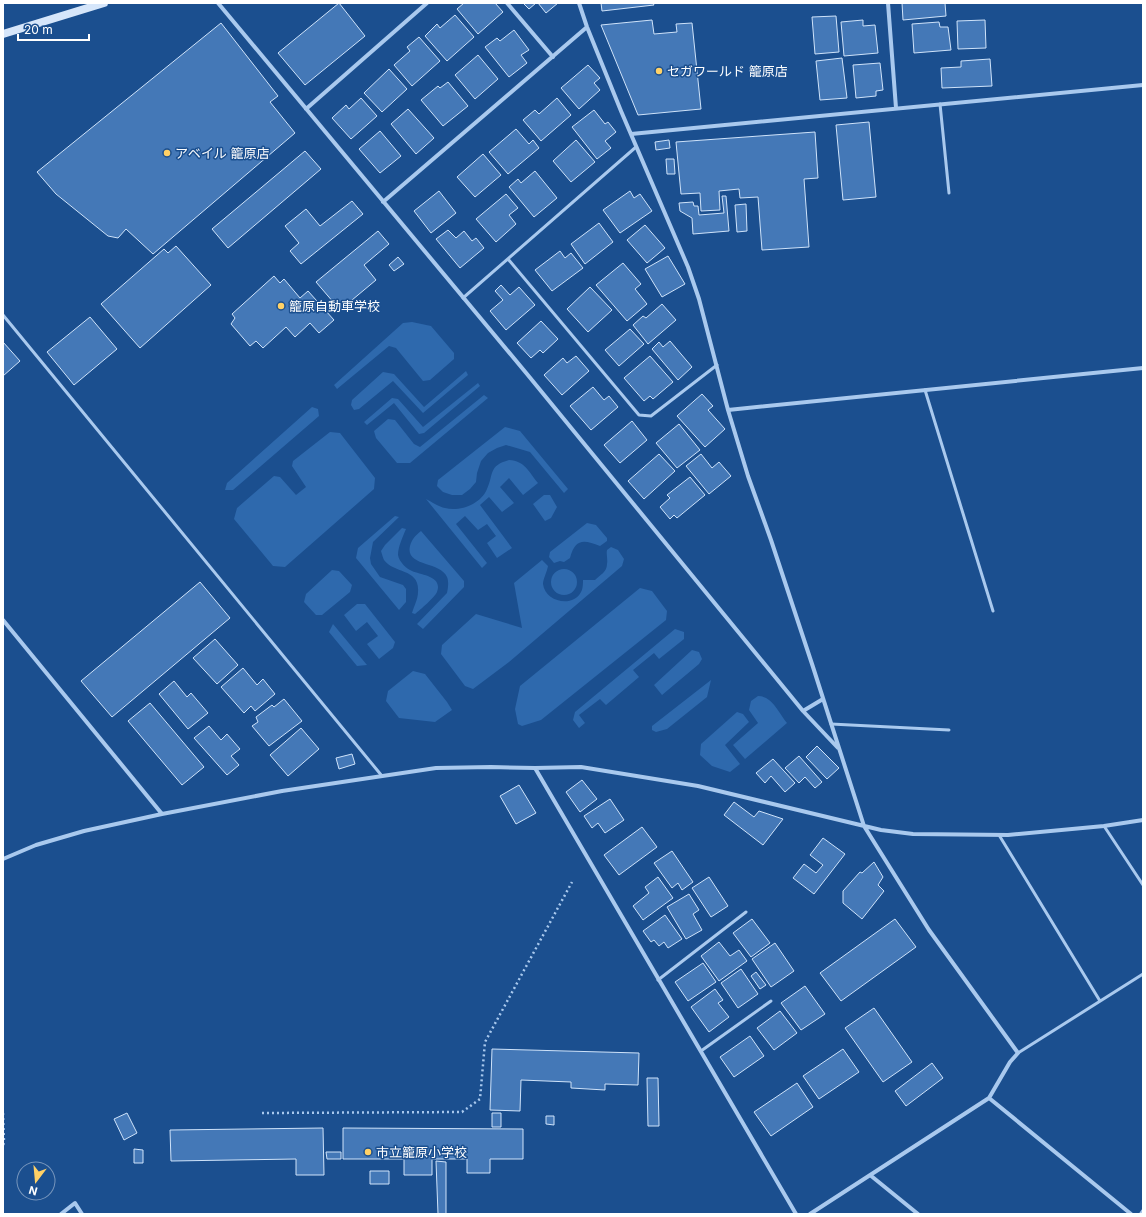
<svg xmlns="http://www.w3.org/2000/svg" width="1146" height="1217" font-family="Inter,'Noto Sans JP',sans-serif">
	<rect width="100%" height="100%" fill="#1b4f8f"/>
	<path fill="#2e69ad" d="M412 322 431 326 454 353V359L430 380 423 381 396 348 389 346 337 389 334 385 403 323Z
		M383 372 394 374 424 407 466 371 468 375 423 413 393 381 359 409 354 410 351 405 352 400Z
		M478 383 480 386 424 433 419 434 394 403 367 425 364 422 392 398 398 399 423 427Z
		M484 395 488 398 410 463H397L376 438 374 431 388 419 395 420 414 444 420 447Z
		M312 407 318 409 319 416 233 490H225L227 483Z
		M505 427 520 431 568 489 564 493 530 452 506 445 497 448 488 453 481 461 477 473 476 482 470 489 462 495H452L443 492 437 486 438 480Z
		M330 432 340 433 375 478 374 489 285 567 273 566 234 519 237 508 274 476 280 477 296 495 306 487 292 466 293 461Z
		M509 460C525 461 529 472 538 483L523 495 509 478 500 487 514 503 502 512 489 497 480 505 512 548 497 558 487 543 496 536 487 524 478 530 465 516 456 524 487 563 482 568 426 499C432 502 439 507 445 508 460 512 481 504 487 489 494 474 488 466 509 460Z
		M544 495H550L557 507 551 518 545 521 533 504Z
		M395 516 399 517 373 542 370 558 371 564 380 577 403 585 406 589V602L399 610 356 558 358 548Z
		M587 523 596 525 607 538V541L600 546C583 539 575 539 570 558L564 562 560 561 554 563 549 557 550 552Z
		M402 528 406 529C403 536 398 547 398 555 399 562 407 569 412 571 421 575 443 576 437 592 435 597 420 610 415 614L412 613C414 606 418 599 418 592 420 568 394 574 384 560 383 558 382 554 381 551L385 545Z
		M421 531 464 581V587L423 629 417 624 447 593C448 588 449 582 447 577 440 561 405 567 410 546 412 539 415 536 421 531Z
		M611 547 618 550 624 559 622 566 509 662 473 689 465 686 441 654 442 645 476 614 522 628 514 583 542 560 548 566C547 572 543 579 543 584 545 602 573 608 581 592 583 589 583 583 583 580H595C600 575 607 572 607 564 608 559 606 555 607 550Z
		M551 582a13 13 0 1 1 26 0a13 13 0 1 1-26 0Z
		M332 570 339 571 352 585 350 592 322 615H316L304 602 306 594Z
		M640 588 652 591 667 611 666 620 541 720 522 726 518 724 515 709 520 686Z
		M357 604H365L395 642 393 648 379 659 367 644 378 636 367 622 356 631 344 615Z
		M333 624 367 665 357 666 329 632Z
		M675 629 684 632V639L659 659 654 653 633 670 639 677 606 705 600 699 579 715 585 723 579 728 573 720 575 712Z
		M692 650 699 652 702 659 699 664 662 695 654 685Z
		M413 671 425 674 447 702 452 710 435 722 399 718 386 701 388 691Z
		M711 680 707 697 667 729 656 732 652 730V726Z
		M758 696C772 696 779 713 787 723L745 759 733 745 758 723 749 710 751 701Z
		M737 712 743 714 749 722 725 745 740 764 730 772 712 766 700 755 701 744Z"/>
	<path fill="#4478b7" stroke="#cfe3fa" d="M339 3 365 36 305 85 278 53Z
		M464 3H495L503 12 478 34 457 9Z
		M523 3H536L529 9Z
		M538 3H558L546 13Z
		M601 3H653L654 5 602 11Z
		M902 3H945L946 16 903 20Z
		M455 15 474 37 447 61 425 36 437 24 440 28Z
		M836 16 839 52 815 54 812 17Z
		M652 20 654 34 677 32 676 24 692 23 701 109 638 115 601 25Z
		M863 20V26L875 25 878 53 844 56 841 22Z
		M985 20 986 48 958 49 957 21Z
		M939 22 940 27H948L951 50 914 53 912 24Z
		M221 23 278 96 270 102 295 133 153 254 126 229 118 238 108 236 56 194 37 172Z
		M514 30 529 50 521 55 527 63 509 77 485 47 497 38 500 41Z
		M419 37 440 61 412 86 394 65 410 51 407 47Z
		M478 55 498 79 475 99 455 75Z
		M842 58 847 98 820 100 816 61Z
		M990 59 992 86 942 88 941 68 961 67V61Z
		M880 63 883 90 876 91V96L856 98 853 65Z
		M588 65 600 78 594 83 600 90 579 109 561 88Z
		M389 69 407 89 382 112 364 93Z
		M448 82 468 106 443 126 421 100 438 86 440 88Z
		M361 98 377 116 351 139 332 118 346 105 349 109Z
		M557 98 571 115 541 141 523 120 535 110 539 114Z
		M408 109 434 138 416 154 391 124Z
		M594 110 605 124 608 122 616 132 605 141 611 148 597 159 572 127Z
		M869 122 876 197 843 200 836 125Z
		M516 129 529 144 533 140 539 148 508 174 489 152Z
		M380 131 401 156 380 173 359 149Z
		M815 132 818 178 804 179 809 247 762 250 758 197 740 198 739 189 719 191 720 210 701 211 700 193 681 194 676 142Z
		M576 140 595 162 571 182 553 161Z
		M669 140 670 148 656 150 655 142Z
		M305 151 321 169 228 248 212 229Z
		M483 154 501 175 475 197 457 177Z
		M666 159H674L675 174H667Z
		M535 171 557 198 534 217 509 187 518 179 521 183Z
		M439 191 456 213 431 233 414 211Z
		M630 191 634 198 640 194 652 211 620 233 603 210Z
		M506 194 518 208 509 215 516 224 496 242 476 219Z
		M722 196H726L729 231 693 234 692 218 680 211 679 203 693 202 694 206H698L699 215 724 213Z
		M352 201 363 214 301 264 290 251 299 243 285 226 306 209 320 226Z
		M746 204 747 231 737 232 735 205Z
		M599 223 613 242 585 264 571 244Z
		M645 225 665 248 647 263 627 240Z
		M448 230 456 238 464 231 472 241 476 238 484 248 460 268 436 239Z
		M378 231 389 244 364 265 376 280 340 310 316 282Z
		M176 246 211 285 140 348 101 304 164 249 168 253Z
		M560 251 565 258 571 253 583 268 552 291 535 270Z
		M668 256 685 284 662 297 645 269Z
		M398 257 404 264 394 271 389 265Z
		M623 263 641 284 635 289 647 304 627 321 596 285Z
		M274 276 280 283 284 279 300 298 308 291 334 320 319 333 310 323 295 337 286 327 263 348 256 341 250 346 231 324 235 318 232 314Z
		M501 285 510 295 519 287 535 305 506 330 490 311 503 300 495 291Z
		M590 287 612 310 588 332 567 309Z
		M662 304 676 320 648 344 633 325 643 316 646 318Z
		M90 317 117 349 74 385 47 352Z
		M541 321 558 339 543 353 540 350 531 358 517 343Z
		M630 329 644 344 619 366 605 350Z
		M670 341 692 367 678 380 652 349 659 342 663 347Z
		M3 342 20 361 3 376Z
		M576 356 589 371 562 395 544 375 563 358 567 363Z
		M650 356 673 382 653 399 650 396 644 401 624 378Z
		M593 387 604 400 609 396 618 407 591 430 570 406Z
		M702 394 713 406 708 410 725 429 705 447 677 416Z
		M632 421 647 440 620 463 604 445Z
		M679 424 700 450 677 468 656 443Z
		M659 454 675 471 644 499 628 481Z
		M701 454 712 468 719 462 731 476 709 494 686 466Z
		M690 477 705 495 677 518 674 515 670 519 660 507 670 498 667 495Z
		M200 582 230 618 112 717 81 681Z
		M215 639 238 665 217 684 193 658Z
		M243 668 257 685 263 679 275 694 255 711 251 706 244 713 221 687Z
		M174 681 187 697 191 693 208 713 188 729 159 694Z
		M284 699 302 721 269 746 252 726 258 722 256 717 272 705 274 707Z
		M150 703 204 767 182 785 128 721Z
		M209 726 221 740 227 734 240 749 231 756 239 765 227 775 194 738Z
		M301 728 319 749 288 776 270 755Z
		M817 746 839 768 827 779 806 757Z
		M352 754 355 764 339 769 336 758Z
		M799 756 822 782 815 788 805 777 799 783 785 768Z
		M773 759 795 783 785 792 771 776 765 783 756 773Z
		M582 780 597 799 580 812 566 792Z
		M519 785 536 813 516 824 500 796Z
		M610 799 624 820 605 833 598 823 592 828 584 816Z
		M734 802 754 817 759 811 783 819 763 845 724 815Z
		M642 827 657 847 619 875 604 855Z
		M823 838 845 854 814 894 793 878 804 864 816 873 823 865 810 855Z
		M672 851 693 882 682 890 678 883 672 888 654 863Z
		M874 862 883 877 878 885 884 891 862 919 843 903V891L860 872 862 873Z
		M658 877 673 898 643 920 633 906 649 893 645 887Z
		M709 877 728 906 711 917 692 888Z
		M689 894 699 910 693 914 702 930 686 939 667 907Z
		M665 915 682 939 668 948 664 942 659 946 654 940 651 942 643 931Z
		M752 919 770 943 751 957 733 933Z
		M895 919 916 947 841 1001 820 973Z
		M719 942 730 956 739 950 747 961 719 981 701 956Z
		M775 943 794 971 771 987 752 959Z
		M703 963 716 982 688 1001 675 982Z
		M741 969 758 994 738 1008 721 983Z
		M756 972 766 985 760 989 751 976Z
		M805 986 825 1014 801 1030 781 1003Z
		M715 989 723 1000 718 1003 729 1017 709 1032 691 1007Z
		M874 1008 912 1062 883 1082 845 1028Z
		M780 1011 797 1033 774 1050 757 1028Z
		M750 1036 764 1056 734 1077 720 1057Z
		M492 1049 639 1053 638 1085 605 1084V1090L571 1088V1082L521 1080 520 1111 490 1110Z
		M843 1049 859 1072 819 1099 803 1076Z
		M932 1063 943 1078 906 1106 895 1091Z
		M647 1078H658L659 1126H648Z
		M797 1083 813 1107 771 1136 754 1112Z
		M127 1113 137 1133 124 1140 114 1119Z
		M492 1113H501V1127H492Z
		M546 1116H554V1125L546 1124Z
		M323 1128 324 1175H296V1159L171 1161 170 1130Z
		M343 1128 523 1129V1159H490V1173H467V1159H432V1175H404V1159H343Z
		M134 1149 143 1150V1163H134Z
		M326 1152H341V1159H327Z
		M436 1161 446 1162V1214H438Z
		M370 1171H389V1184H370Z"/>
	<g fill="none" stroke-linecap="round" stroke-linejoin="round">
		<path stroke="#a9c9ee" stroke-width="2.5" stroke-dasharray="2 3" stroke-linecap="butt" d="M3 1113 4 1142 3 1146
			M262 1113 462 1112 480 1099 485 1042 572 882"/>
		<path stroke="#a9c9ee" stroke-width="3" d="M940 104 949 193
			M508 259 639 415 651 416 717 365
			M463 298 636 147
			M3 315 382 776
			M925 390 993 611
			M831 724 949 730
			M1104 826 1143 885
			M999 835 1100 1001
			M658 980 746 912
			M701 1051 771 1001
			M1018 1053 1143 974"/>
		<path stroke="#a9c9ee" stroke-width="4" d="M218 3 527 374 803 711 838 748
			M507 3 553 57
			M579 3 587 27 621 111 688 267 699 299 728 410 748 476 771 540 813 667 864 826 929 930 1018 1053 1010 1062 989 1098 810 1214
			M888 3 896 108
			M306 109 427 3
			M631 134 1143 85
			M383 202 587 27
			M728 410 1143 368
			M3 620 162 814
			M803 711 823 699
			M535 768C621 917 710 1065 796 1214
			M3 859 36 845 84 831 162 814 282 791 436 768 491 767 535 768 581 767 698 786 881 830 913 834 1008 835 1104 826 1143 820
			M989 1098 1131 1214
			M870 1175 918 1214
			M61 1214 75 1203 82 1214
			M1141 1214 1143 1211"/>
		<path stroke="#d6e6fa" stroke-width="8" d="M3 34 104 3"/>
	</g>
	<g fill="#ffd166" stroke="#1b4f8f" stroke-width="1.5">
		<circle cx="659" cy="71" r="4"/>
		<circle cx="167" cy="153" r="4"/>
		<circle cx="281" cy="306" r="4"/>
		<circle cx="368" cy="1152" r="4"/>
	</g>
	<g text-anchor="middle" stroke-width="3" stroke-linejoin="round" paint-order="stroke">
		<g font-size="13" fill="#fff" stroke="#1b4f8f" text-anchor="start">
			<text x="667" y="76">セガワールド 籠原店</text>
			<text x="175" y="158">アベイル 籠原店</text>
			<text x="289" y="311">籠原自動車学校</text>
			<text x="376" y="1157">市立籠原小学校</text>
		</g>
	</g>
	<rect width="1146" height="1217" fill="none" stroke="#ffffff" stroke-width="8"/>
	<g transform="translate(36 1181) rotate(196)"><circle r="19" fill="#1b4f8f" stroke="#7695bc"/>
	<path d="M0-3L7 15L0 10L-7 15Z" fill="#ffd166"/>
	<text y="-6" font-size="11" font-weight="bold" text-anchor="middle" fill="#ffffff">N</text>
	</g>
	<path d="M18 34v6h71v-6" fill="none" stroke="#ffffff" stroke-width="2"/>
	<text x="24" y="34" font-size="12" fill="#ffffff" stroke="#1b4f8f" stroke-width="3" paint-order="stroke">20 m</text>
</svg>
